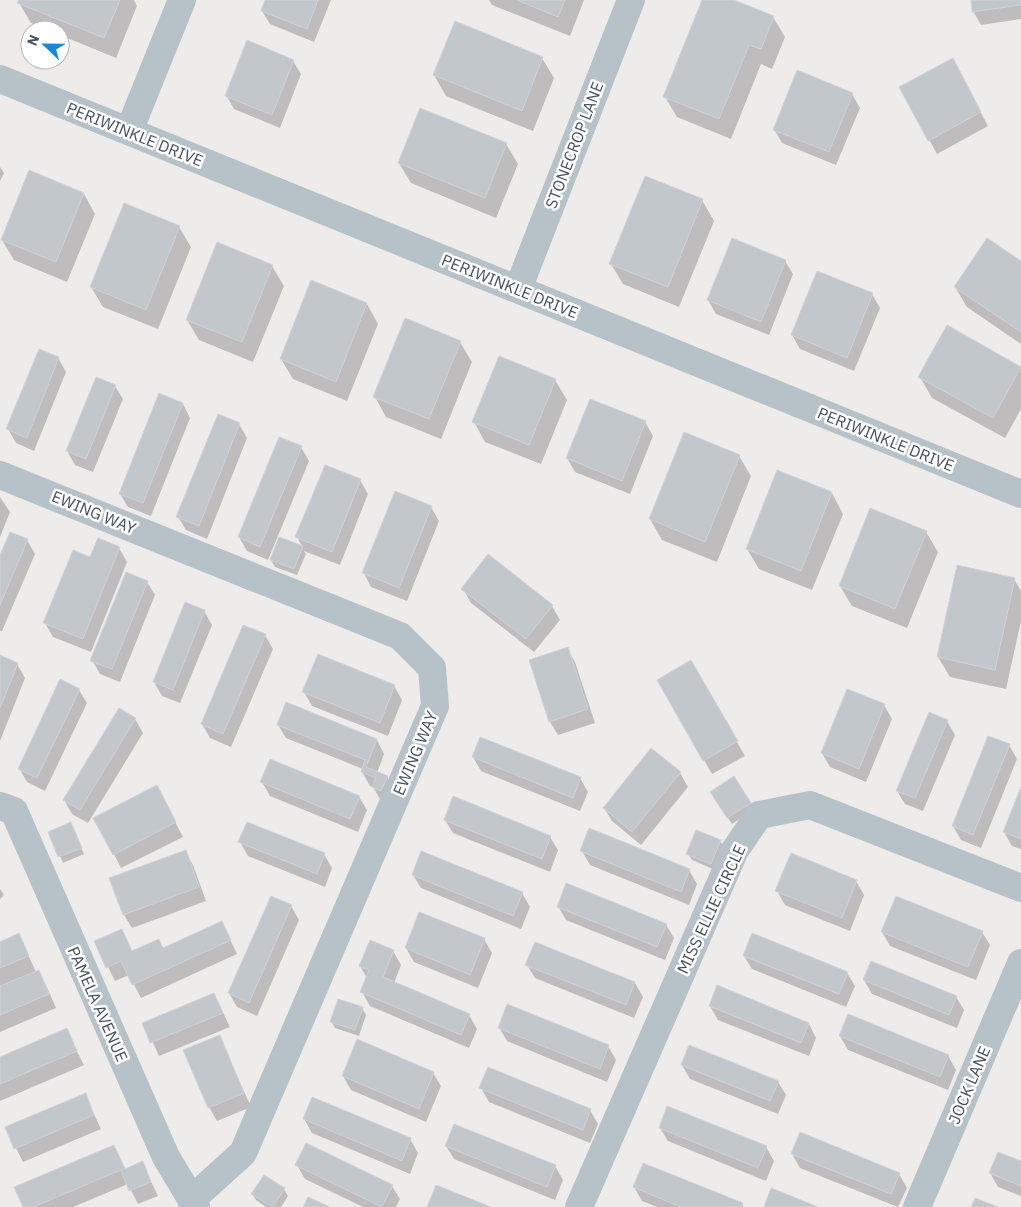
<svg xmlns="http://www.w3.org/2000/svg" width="1021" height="1207" font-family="'IBM Plex Sans',sans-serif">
	<rect width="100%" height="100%" fill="#eeebeb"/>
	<path fill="#0003" d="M20 0H134L137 6 116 58 60 35V30H47L31 23 19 3Z
		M266 0H331L314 42 270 24 262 11Z
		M489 0H584L570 36 492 5Z
		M703 0H731L773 17 785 37 772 69 761 64 731 139 677 117 665 97Z
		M972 0H1021V19L981 25 973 11Z
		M542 58 554 78 533 131 446 96 434 75Z
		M293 61 301 74 280 128 234 109 226 95Z
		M960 74 988 126 937 154 901 88Z
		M852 94 860 108 836 165 782 143 774 129Z
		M506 144 518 164 496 218 411 183 399 163Z
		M0 167 4 173 0 181Z
		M84 194 95 214 67 282 14 260 2 240Z
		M702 200 714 221 679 307 623 284 611 264Z
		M179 227 191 247 158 329 103 307 91 287Z
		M785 261 793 274 769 335 716 314 708 300Z
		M1021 263V344L967 307 955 287Z
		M272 266 284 286 253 362 199 340 187 320Z
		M872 294 880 308 854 371 800 349 792 335Z
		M367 304 378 324 347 401 293 379 281 359Z
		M947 327 1021 368V409L1005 438 932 398 920 377Z
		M460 342 472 362 441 439 386 417 375 397Z
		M58 358 66 372 34 451 16 443 8 429Z
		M555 380 567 400 541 464 485 442 474 422Z
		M115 386 123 399 93 472 75 465 67 451Z
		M183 404 190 418 151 516 128 507 120 494Z
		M645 422 653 436 630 494 575 472 567 458Z
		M239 424 247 438 207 539 186 530 178 517Z
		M301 447 309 461 268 560 247 551 239 537Z
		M739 456 751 476 717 562 662 540 650 519Z
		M778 472 832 493 843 514 812 590 759 569 747 549Z
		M360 480 368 494 340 565 304 551 306 554 297 575 275 567 271 560 280 539 303 548 297 537Z
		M0 497 10 512 0 537Z
		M431 507 439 521 407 601 371 587 364 573Z
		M926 532 938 552 907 628 852 606 840 586Z
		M27 540 35 554 2 631H0V558Z
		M119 548 127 562 91 652 53 637 45 623 91 559Z
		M1014 579 1021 591V621L1006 689 950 677 938 657Z
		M147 582 155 595 120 682 100 674 92 660Z
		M463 589 552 606 560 620 534 652 471 603Z
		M204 611 212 625 180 703 162 696 154 682Z
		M265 635 273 649 231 747 210 738 202 724Z
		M567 648 575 662 595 723 558 735 550 722Z
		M0 657 17 664 25 678 0 741Z
		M691 662 745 756 712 774 658 680Z
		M394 686 402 700 388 736 312 706 304 692Z
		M79 690 87 703 45 791 27 782 19 768Z
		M884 705 892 719 866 782 830 767 822 753Z
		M135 719 143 733 88 823 72 814 64 800Z
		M947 721 955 735 923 811 905 804 897 791Z
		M278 725 377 740 384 754 377 773 387 777 395 790 381 801 373 787 370 786 362 772 363 769 286 738Z
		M1009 745 1017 759 981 848 961 840 953 826Z
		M652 749 680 773 688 787 641 845 612 821 604 808Z
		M473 757 580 778 588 792 580 811 481 771Z
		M734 778 754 810 732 824 715 799Z
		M262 782 359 797 367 810 358 832 270 796Z
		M1021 790V849L1012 846 1004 832Z
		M164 801 183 837 121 868 114 854Z
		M445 820 550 837 558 850 550 872 453 833Z
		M71 824 84 854 63 863 50 832Z
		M720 841 724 847 715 870 692 860 688 854Z
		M240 842 324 854 332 868 325 887 248 856Z
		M185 851 193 865 206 901 132 928 124 915 111 879Z
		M582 851 689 870 697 884 689 905 590 865Z
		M413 875 522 893 530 907 521 929 421 888Z
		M856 881 864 895 850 931 785 905 777 891Z
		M0 889 4 895 0 899Z
		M291 906 299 920 257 1016 237 1007 229 993Z
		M558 906 666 925 674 938 665 960 566 920Z
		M222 923 237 954 141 998 129 975 115 981 108 967 121 931 132 952 163 949Z
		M882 932H982L990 945 976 980 890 946Z
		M19 935 36 972 38 971 46 985 56 1008 0 1032V943Z
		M484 939 492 953 478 988 414 962 406 948Z
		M535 943 635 983 643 997 634 1018 535 978 527 965Z
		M393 951 401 965 394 983 469 1015 477 1029 469 1048 370 1006 362 992 367 978 360 966Z
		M744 956 847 973 855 986 846 1007 752 969Z
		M864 980 956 997 964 1010 957 1028 872 994Z
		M214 994 230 1027 159 1056 144 1023Z
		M710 1006 809 1024 816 1038 809 1056 718 1020Z
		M362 1008 366 1015 359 1036 335 1028 331 1021Z
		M499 1027 608 1046 616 1060 607 1082 507 1041Z
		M66 1030 84 1065 0 1101V1058Z
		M219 1036 251 1107 217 1121 209 1107Z
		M840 1036 948 1056 956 1070 948 1090 848 1050Z
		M682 1065 778 1082 786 1095 778 1114 690 1079Z
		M433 1073 441 1086 426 1122 351 1090 343 1076Z
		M481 1088 590 1110 598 1124 590 1143 489 1102Z
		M85 1095 101 1129 23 1162 16 1148Z
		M304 1119 410 1139 418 1153 410 1174 312 1133Z
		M660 1128 766 1147 774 1161 766 1181 668 1141Z
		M114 1146 126 1170 142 1163 158 1196 138 1204 128 1184 73 1207H24Z
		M446 1146 555 1166 563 1180 555 1200 454 1159Z
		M792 1154 899 1174 907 1188 898 1207 800 1168Z
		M1021 1163V1196L998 1187 990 1173Z
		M297 1165 392 1186 400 1199 396 1207H363L305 1179Z
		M634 1187 742 1204 743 1207H657L642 1201Z
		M284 1189 288 1196 281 1207H266L256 1200 252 1194Z"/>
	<path fill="#c2c7cb" stroke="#cfd2d7" d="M19 0H120L104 38 17 3Z
		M265 0H318L307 29 261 11Z
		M517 0H565L558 17Z
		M702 0H734L774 16 761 49 749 45 719 119 663 97Z
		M971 0H1021V5L972 12Z
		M455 21 543 57 522 111 433 75Z
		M247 40 294 60 272 115 225 96Z
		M953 58 981 112 928 141 899 87Z
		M797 70 853 93 829 152 773 130Z
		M420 108 507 143 485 198 398 163Z
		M29 170 84 193 56 262 1 240Z
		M645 176 703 199 668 287 609 264Z
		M124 203 180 226 146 310 90 287Z
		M732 238 786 260 761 322 707 300Z
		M987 238 1021 261V332L954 287Z
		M217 242 273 265 242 342 186 320Z
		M817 271 873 293 847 358 791 335Z
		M311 280 367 303 336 382 280 359Z
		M405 318 461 341 429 419 373 397Z
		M947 325 1021 367 993 418 918 377Z
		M39 349 59 357 27 438 6 429Z
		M499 356 556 379 529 445 472 422Z
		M96 377 116 385 86 459 66 451Z
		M159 393 183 403 143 503 119 494Z
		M590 399 646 421 622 481 566 458Z
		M218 414 240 423 199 526 176 517Z
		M684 432 740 455 705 542 649 519Z
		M279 437 302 446 260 547 238 537Z
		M325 465 361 479 332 552 295 537Z
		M777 470 832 492 801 571 746 549Z
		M395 491 432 506 399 588 362 573Z
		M870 508 927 531 895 609 839 586Z
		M10 532 28 539 0 605V555Z
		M279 537 303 546 294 569 270 560Z
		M98 538 120 547 83 639 43 623 73 550 90 557Z
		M488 554 553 605 526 639 461 589Z
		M957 565 1015 578 995 670 937 657Z
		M126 572 148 581 112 669 90 661Z
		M185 602 205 610 173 690 153 682Z
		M243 625 266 634 223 734 201 724Z
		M568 647 588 709 549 722 529 660Z
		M318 654 395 685 380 723 302 692Z
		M0 655 18 663 0 708Z
		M691 660 738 741 703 761 657 680Z
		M60 679 80 689 37 778 18 769Z
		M847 689 885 704 859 769 821 753Z
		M286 702 377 739 366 767 388 776 381 791 372 787 376 778 361 772 365 760 277 725Z
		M119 708 136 718 80 810 63 800Z
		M929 712 948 720 915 798 896 791Z
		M988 736 1010 744 973 835 952 826Z
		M480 737 581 777 573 798 472 757Z
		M651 748 681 772 632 832 603 808Z
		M270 759 360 796 350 819 260 782Z
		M734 776 751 803 727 818 710 792Z
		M157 785 176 822 113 855 93 818Z
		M1021 787V839L1003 832Z
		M453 796 551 836 542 859 444 820Z
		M71 822 82 848 58 857 48 832Z
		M247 822 325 853 317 874 238 842Z
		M589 828 690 869 681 892 580 851Z
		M696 830 721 840 711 864 686 854Z
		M186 850 199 887 123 915 109 878Z
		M421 851 523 892 513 916 412 875Z
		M791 853 857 880 842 918 775 891Z
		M566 883 667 924 657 947 557 907Z
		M271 896 292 905 249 1003 228 993Z
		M896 896 983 931 968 967 881 932Z
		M419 912 485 938 470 975 405 948Z
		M222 921 231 940 132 985 121 961 106 968 94 941 122 929 132 951 159 939 163 948Z
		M19 933 29 956 0 968V942Z
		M752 933 848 972 839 994 743 956Z
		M370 940 394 950 383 977 470 1014 461 1035 360 992 369 970 359 966Z
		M535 942 635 982 626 1005 525 965Z
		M871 961 957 996 949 1015 863 980Z
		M39 970 49 994 0 1015V986Z
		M717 985 809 1023 801 1043 709 1006Z
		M214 993 223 1013 150 1043 142 1023Z
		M338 999 363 1007 355 1030 330 1022Z
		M507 1004 609 1045 600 1069 498 1028Z
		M848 1014 949 1055 940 1077 839 1036Z
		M67 1028 77 1051 0 1084V1057Z
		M220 1035 244 1093 208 1108 183 1050Z
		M357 1039 434 1072 419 1109 342 1076Z
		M689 1045 779 1081 770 1101 681 1065Z
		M488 1067 591 1109 583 1130 479 1088Z
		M86 1093 94 1115 14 1149 5 1127Z
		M312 1097 411 1138 402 1161 303 1119Z
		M667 1106 767 1146 758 1168 659 1128Z
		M454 1124 556 1165 547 1187 445 1146Z
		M800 1132 900 1173 891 1194 791 1154Z
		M306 1143 393 1185 382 1207 295 1165Z
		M114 1145 125 1169 143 1161 151 1182 129 1191 121 1170 33 1207H23L14 1187Z
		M998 1152 1021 1161V1186L989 1173Z
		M643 1163 743 1203 741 1207H681L633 1187Z
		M264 1175 285 1188 273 1207 251 1194Z
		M436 1185 491 1207H427Z
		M771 1188 818 1207H764Z
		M308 1197 330 1207H303Z
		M975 1198 998 1207H971Z"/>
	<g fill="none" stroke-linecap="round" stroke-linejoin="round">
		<path stroke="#b6c2c8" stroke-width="28" d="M0 79 1021 494
			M129 131 182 0
			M518 289 631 0
			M0 475 400 636 432 668 435 706 243 1153 191 1200
			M0 806 14 811 166 1157 196 1207
			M579 1207 735 850 759 815 810 805 1021 888
			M917 1207 1021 963"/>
	</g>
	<g text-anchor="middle" stroke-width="5" stroke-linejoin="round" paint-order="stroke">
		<g font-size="16" fill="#445158" stroke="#fff">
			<text transform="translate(135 134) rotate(22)" y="6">PERIWINKLE DRIVE</text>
			<text transform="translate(574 145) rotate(-69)" y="6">STONECROP LANE</text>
			<text transform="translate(510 286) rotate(22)" y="6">PERIWINKLE DRIVE</text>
			<text transform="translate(886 439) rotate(22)" y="6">PERIWINKLE DRIVE</text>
			<text transform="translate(94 512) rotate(22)" y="6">EWING WAY</text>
			<text transform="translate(415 753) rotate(-67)" y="6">EWING WAY</text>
			<text transform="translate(711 909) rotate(-65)" y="6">MISS ELLIE CIRCLE</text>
			<text transform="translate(98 1004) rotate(66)" y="6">PAMELA AVENUE</text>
			<text transform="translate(969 1085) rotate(-67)" y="6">JOCK LANE</text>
		</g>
	</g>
	<g transform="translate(45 45) rotate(292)"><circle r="24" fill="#ffffff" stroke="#b4b9bc"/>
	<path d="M0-4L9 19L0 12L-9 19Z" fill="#1b88d7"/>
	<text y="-8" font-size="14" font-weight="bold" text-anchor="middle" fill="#445158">N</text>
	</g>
</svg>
